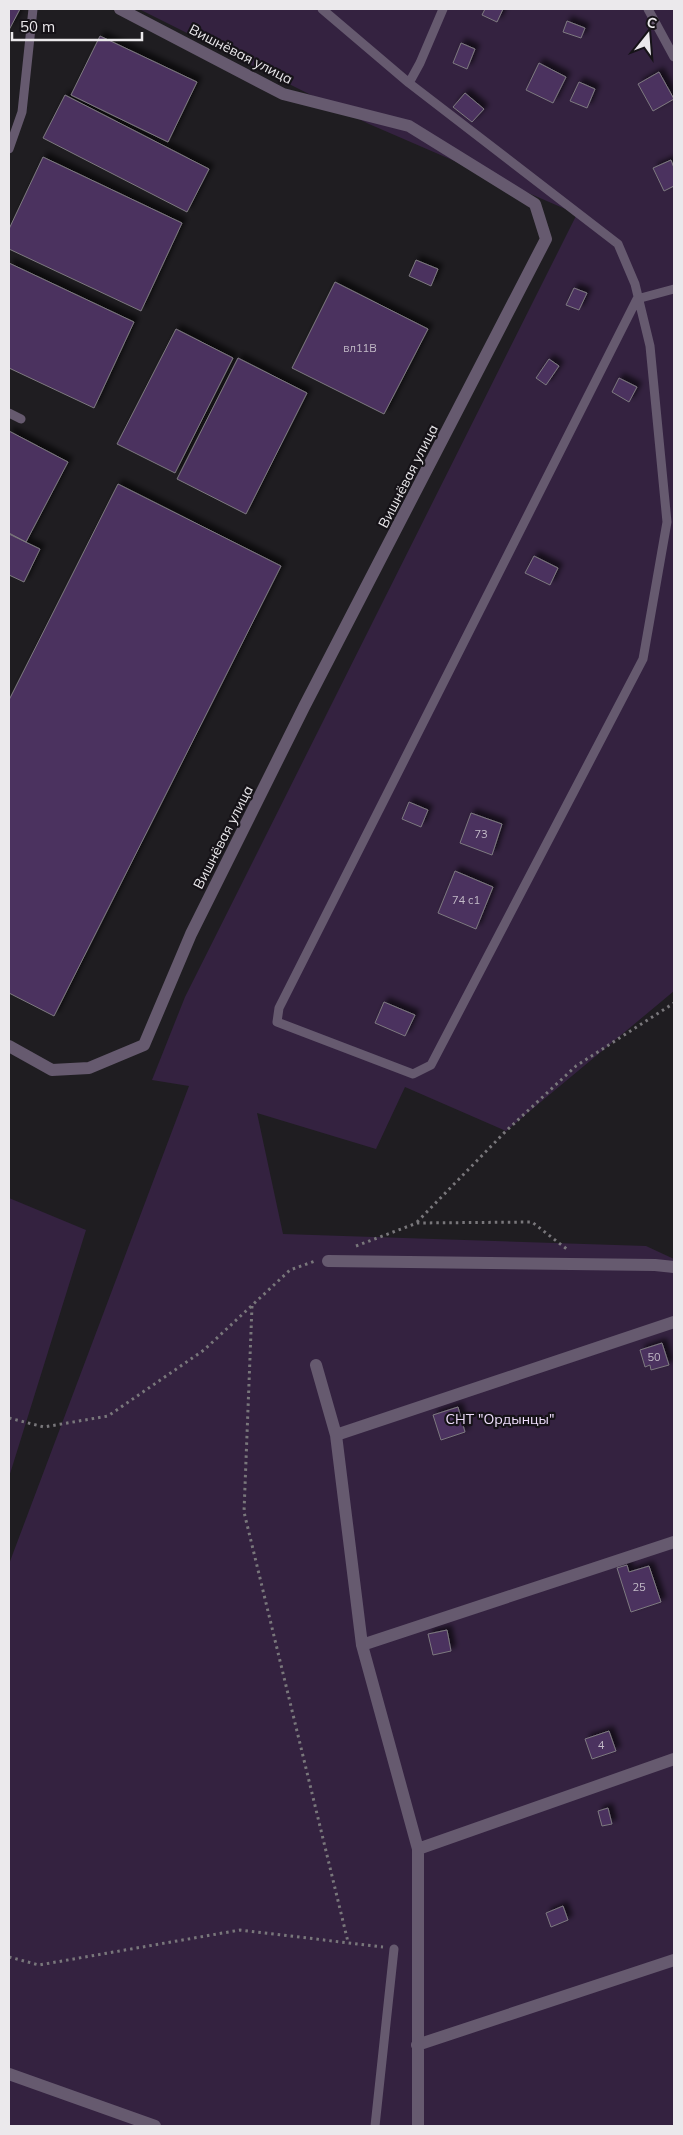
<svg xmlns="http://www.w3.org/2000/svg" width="683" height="2135" font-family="Mulish,sans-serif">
	<defs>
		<filter id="shadow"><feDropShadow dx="4.5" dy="-4.5" stdDeviation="2.5" flood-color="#0009"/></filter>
	</defs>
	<rect width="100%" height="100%" fill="#1f1d21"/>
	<path fill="#342240" d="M139 9H674V991L506 1131 405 1087 376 1149 257 1113 283 1234 646 1246 674 1259V2126H9V1564L189 1086 152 1080 185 997 577 214 369 124Z
		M9 1198 86 1230 9 1477Z"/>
	<path fill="#4c315e" stroke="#7d7a80" filter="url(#shadow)" d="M9 9H20L9 30Z
		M485 9H503L497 22 482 15Z
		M567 21 585 28 581 38 563 32Z
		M100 36 197 82 168 142 71 95Z
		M461 43 475 49 467 69 453 63Z
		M539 63 566 77 553 103 526 90Z
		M659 72 674 99 653 111 638 84Z
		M579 82 595 89 587 108 570 101Z
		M465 93 484 109 472 122 453 107Z
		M65 95 209 169 187 212 43 138Z
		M43 157 182 223 141 311 9 249V229Z
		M671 160 674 168V186L664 191 653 168Z
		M416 260 438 269 431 286 409 276Z
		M9 263 134 322 94 408 9 368Z
		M335 282 428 329 384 414 292 368Z
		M574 288 587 293 579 310 566 305Z
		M176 329 233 358 175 473 117 444Z
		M238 358 307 393 246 514 177 479Z
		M549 359 559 366 546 385 536 378Z
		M619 378 637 387 629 402 612 392Z
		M9 431 68 462 26 542 9 533Z
		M118 484 281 566 54 1016 9 993V700Z
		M9 534 40 549 24 582 9 575Z
		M534 556 558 568 550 585 525 573Z
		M409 802 428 810 421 827 402 819Z
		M471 813 502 824 492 855 460 843Z
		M455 871 493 887 476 929 438 913Z
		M384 1002 415 1015 405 1036 375 1023Z
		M662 1343 669 1365 651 1370 650 1365 645 1367 640 1350Z
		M458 1407 465 1432 441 1440 433 1415Z
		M627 1565 629 1572 649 1566 661 1602 631 1612 617 1568Z
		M447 1630 451 1651 433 1655 428 1634Z
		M609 1731 616 1751 592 1759 585 1739Z
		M608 1808 612 1824 602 1826 598 1811Z
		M563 1906 568 1920 551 1927 546 1913Z"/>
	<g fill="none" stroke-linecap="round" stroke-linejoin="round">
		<path stroke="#79777b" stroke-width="3" stroke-dasharray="2.5 4" stroke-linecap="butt" d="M417 1222 506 1131 576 1066 674 1003
			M356 1246 417 1223 532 1222 568 1250
			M252 1306 244 1512 348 1942
			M9 1418 44 1427 108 1416 204 1350 290 1270 315 1261
			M9 1957 39 1965 240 1930 383 1947"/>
		<path stroke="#665a6f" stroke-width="9" d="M322 9 409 83 618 244 635 284 650 346 667 522 643 659 431 1065 413 1074 277 1022 279 1008 637 299 674 289
			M648 9 674 57
			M409 83 420 63 443 9
			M9 149 22 112 33 9
			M9 413 21 419
			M375 2126 394 1949"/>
		<path stroke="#665a6f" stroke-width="12" d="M9 1046 52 1070 89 1068 144 1045 191 934 304 707 546 239 535 204 409 126 283 94 120 9
			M328 1261 655 1265 674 1267
			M316 1365 336 1435 362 1645 418 1849V2126
			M336 1435 674 1322
			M362 1645 674 1542
			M418 1849 674 1759
			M417 2045 674 1960
			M9 2074 155 2126"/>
	</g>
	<g text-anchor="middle" stroke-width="4.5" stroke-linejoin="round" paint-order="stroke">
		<g font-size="11" fill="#c3bbc8">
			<text x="360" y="352">вл11В</text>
			<text x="481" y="838">73</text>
			<text x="466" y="904">74 с1</text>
			<text x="654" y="1361">50</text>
			<text x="639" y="1591">25</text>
			<text x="601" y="1749">4</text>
		</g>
		<g font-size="14" fill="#ebe9ec" stroke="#161318">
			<text transform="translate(241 54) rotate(27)" y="5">Вишнёвая улица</text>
			<text transform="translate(408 476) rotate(-63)" y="5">Вишнёвая улица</text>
			<text transform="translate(223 837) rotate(-63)" y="5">Вишнёвая улица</text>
		</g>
		<g font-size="14" fill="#eeddfb" stroke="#161318">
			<text x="500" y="1424">СНТ "Ордынцы"</text>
		</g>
	</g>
	<rect width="683" height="2135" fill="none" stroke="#ebe9ec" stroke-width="20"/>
	<g transform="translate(648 35) rotate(17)" stroke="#161318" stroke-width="4" paint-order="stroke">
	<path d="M0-4L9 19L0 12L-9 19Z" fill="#ebe9ec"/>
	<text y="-8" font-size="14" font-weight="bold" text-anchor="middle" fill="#ebe9ec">С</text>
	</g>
	<path d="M12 32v8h130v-8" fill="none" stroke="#ebe9ec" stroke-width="2.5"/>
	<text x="20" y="32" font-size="15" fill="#ebe9ec" stroke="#161318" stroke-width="4" paint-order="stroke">50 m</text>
</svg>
